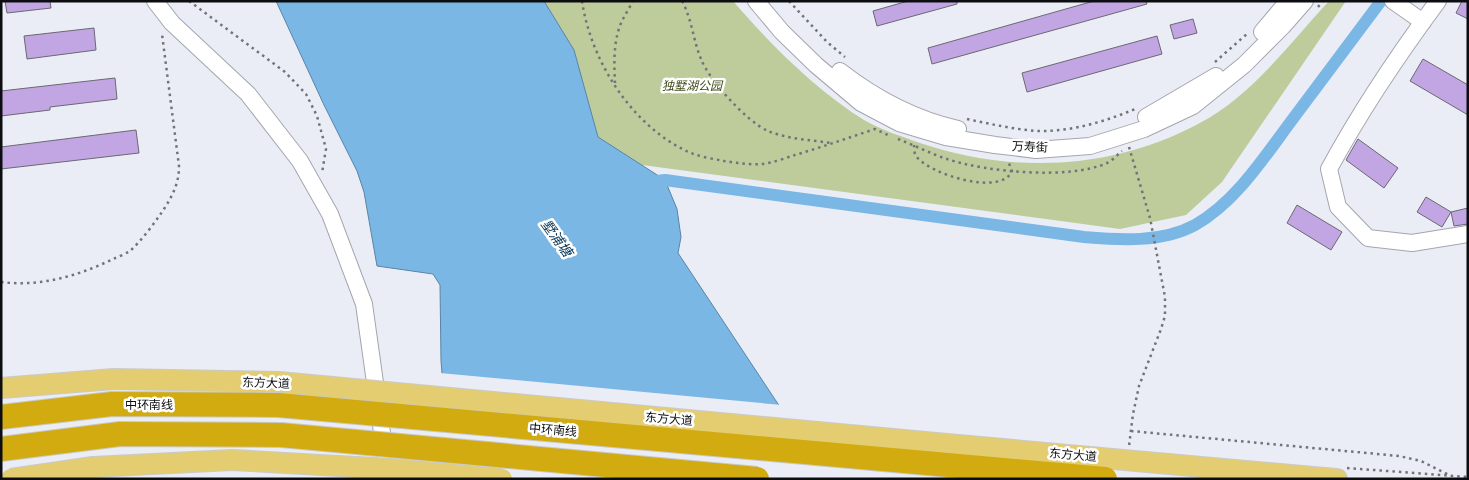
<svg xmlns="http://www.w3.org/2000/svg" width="1469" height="480" font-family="'IBM Plex Serif','Noto Sans SC',serif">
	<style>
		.green { fill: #becc9c }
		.water { fill: #7bb7e5; stroke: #5a84a5 }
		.pier { fill: #ebedf6 }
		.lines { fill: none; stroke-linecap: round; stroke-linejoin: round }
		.canal { stroke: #7bb7e5; stroke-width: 12 }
		.building { fill: #c2a6e4; stroke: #6c6870 }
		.minor-casing { stroke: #a4a6ae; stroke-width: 18 }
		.major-casing { stroke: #cacaca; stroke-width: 22 }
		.path { stroke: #717379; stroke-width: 2.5; stroke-dasharray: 2.5 4; stroke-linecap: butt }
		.minor { stroke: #fff; stroke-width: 16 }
		.major { stroke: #e3cd70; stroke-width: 20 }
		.major-bridge-casing { stroke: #cacaca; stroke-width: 22; stroke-linecap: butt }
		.highway-bridge-casing { stroke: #cacaca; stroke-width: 26; stroke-linecap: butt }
		.major-bridge { stroke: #e3cd70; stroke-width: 20 }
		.highway-bridge { stroke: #d1ab10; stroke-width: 24 }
		.labels { text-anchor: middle; stroke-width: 5; stroke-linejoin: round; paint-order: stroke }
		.park-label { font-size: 12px; font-style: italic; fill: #3e4a19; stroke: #fff }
		.street-label { font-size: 12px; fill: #0c0d10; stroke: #fff }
		.water-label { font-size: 14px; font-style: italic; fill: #0a3958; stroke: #fff }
	</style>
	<rect width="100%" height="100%" fill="#ebedf6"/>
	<path class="green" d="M 490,1 L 733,1 C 770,44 816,90 864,120 C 881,130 901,136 920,143 C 1011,174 1112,170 1198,124 C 1252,96 1288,45 1329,1 L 1346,1 L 1222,182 L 1186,215 L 1120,229 L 642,165 L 603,168 Z"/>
	<path class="water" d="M 276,1 L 544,1 L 574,50 L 598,137 L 665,180 L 677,209 L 681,237 L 678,253 L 782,410 L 486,473 L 492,419 L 444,397 L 441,361 L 440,285 L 433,274 L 377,266 L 364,192 L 357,171 L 324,105 Z"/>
	<path class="pier" d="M 440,373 L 782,405 L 830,479 L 418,479 L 413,462 L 416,460 L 484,471 L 490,420 L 443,399 Z"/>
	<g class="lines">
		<path class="canal" d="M 648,182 L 665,180 L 1084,237 C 1120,240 1162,243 1195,225 C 1236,202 1265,156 1292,120 C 1322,80 1351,41 1381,1"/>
	</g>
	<path class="building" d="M 5,1 L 50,1 L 51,8 L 7,13 Z
		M 908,1 L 957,1 L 957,4 L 877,26 L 873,11 Z
		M 1094,1 L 1146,1 L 1147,4 L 932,64 L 928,48 Z
		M 1462,1 L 1468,1 L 1468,19 L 1456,13 Z
		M 1193,19 L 1197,33 L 1174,39 L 1170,25 Z
		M 94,28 L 96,50 L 27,59 L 24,36 Z
		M 1157,36 L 1162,54 L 1027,92 L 1022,73 Z
		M 1423,59 L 1468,85 L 1468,115 L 1410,81 Z
		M 115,78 L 117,99 L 50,107 L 50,110 L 1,116 L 1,91 Z
		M 136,130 L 139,153 L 1,169 L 1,147 Z
		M 1358,139 L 1398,168 L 1384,188 L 1346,160 Z
		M 1426,197 L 1451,212 L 1442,227 L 1417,212 Z
		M 1297,205 L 1342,232 L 1331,250 L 1287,223 Z
		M 1468,208 L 1468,224 L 1454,226 L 1451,212 Z"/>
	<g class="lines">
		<defs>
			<path id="minor" d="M 155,1 L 172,23 L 248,94 L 300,161 L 330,214 L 364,304 L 385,454
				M 756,1 L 782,32 L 816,65 L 861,103 L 899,123 L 946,137 L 995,145 L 1036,150 L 1090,146 L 1144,129 L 1193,106 L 1244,65 L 1283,26 L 1305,1
				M 1393,1 L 1423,22
				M 1438,1 C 1398,55 1361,110 1329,169 L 1338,207 L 1368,238 L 1412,243 L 1468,234
				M 1262,32 L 1288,1
				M 840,71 C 876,99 914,119 958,129
				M 1146,117 L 1216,76"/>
			<path id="major" d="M 1313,477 L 1337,479"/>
		</defs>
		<use href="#minor" class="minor-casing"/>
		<use href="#major" class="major-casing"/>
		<path class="path" d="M 189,1 L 285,72 L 306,94 L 317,116 L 326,149 L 322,173
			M 582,1 C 591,62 633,128 691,153 C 701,157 714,159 724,161 C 737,163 750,165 762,164 C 773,163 785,158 795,155 C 822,147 848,138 875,129 L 888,135
			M 682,1 C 692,19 693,40 701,59 C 709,80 747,122 768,131 C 787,139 811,140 831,143
			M 789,1 L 827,42 L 845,57
			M 1318,7 L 1323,1
			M 1215,62 L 1248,33
			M 615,83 C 614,63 613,38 623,19 C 626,13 630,7 633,1
			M 967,119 C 990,124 1013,129 1036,131 C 1070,132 1104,122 1135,109
			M 898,139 C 914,145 931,154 947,159 C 985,172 1070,180 1107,163 C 1112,161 1117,155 1122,151
			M 914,145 C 914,148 914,153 916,156 C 929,174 1001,197 1012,171 L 1008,161
			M 1129,147 L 1150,218 L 1165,297 L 1165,316 L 1161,329 L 1139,386 L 1133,414 L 1129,446
			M 1,282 C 40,287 78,276 113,259 C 118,257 125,254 130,251 C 142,240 153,225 162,212 C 172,197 179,184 179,166 L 162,34
			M 1131,431 L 1399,456 L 1421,461 L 1451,476
			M 1347,468 L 1468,477"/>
		<use href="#minor" class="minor"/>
		<use href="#major" class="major"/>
		<defs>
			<path id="major-bridge" d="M 1,388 L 114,379 L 279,382 L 947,444 L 1313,477
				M 11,479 L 93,467 L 232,460 L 392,469 L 502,479"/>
			<path id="highway-bridge" d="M 1,417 L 112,404 L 278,405 L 1105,479
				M 1,449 L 120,434 L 281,435 L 757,479"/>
		</defs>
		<use href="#major-bridge" class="major-bridge-casing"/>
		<use href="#highway-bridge" class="highway-bridge-casing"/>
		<use href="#major-bridge" class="major-bridge"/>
		<use href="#highway-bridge" class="highway-bridge"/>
	</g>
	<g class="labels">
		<g class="park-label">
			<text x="692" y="90">独墅湖公园</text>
		</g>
		<g class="street-label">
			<text transform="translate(1030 147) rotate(2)" y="4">万寿街</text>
			<text transform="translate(266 383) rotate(2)" y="4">东方大道</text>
			<text x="149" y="409">中环南线</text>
			<text transform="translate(669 419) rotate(5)" y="4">东方大道</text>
			<text transform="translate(553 430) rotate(5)" y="4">中环南线</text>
			<text transform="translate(1073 455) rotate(5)" y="4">东方大道</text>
		</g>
		<g class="water-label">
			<text transform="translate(557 238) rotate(54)" y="5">墅浦塘</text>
		</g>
	</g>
	<rect width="1469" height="480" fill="none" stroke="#0c0d10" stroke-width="5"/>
</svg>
